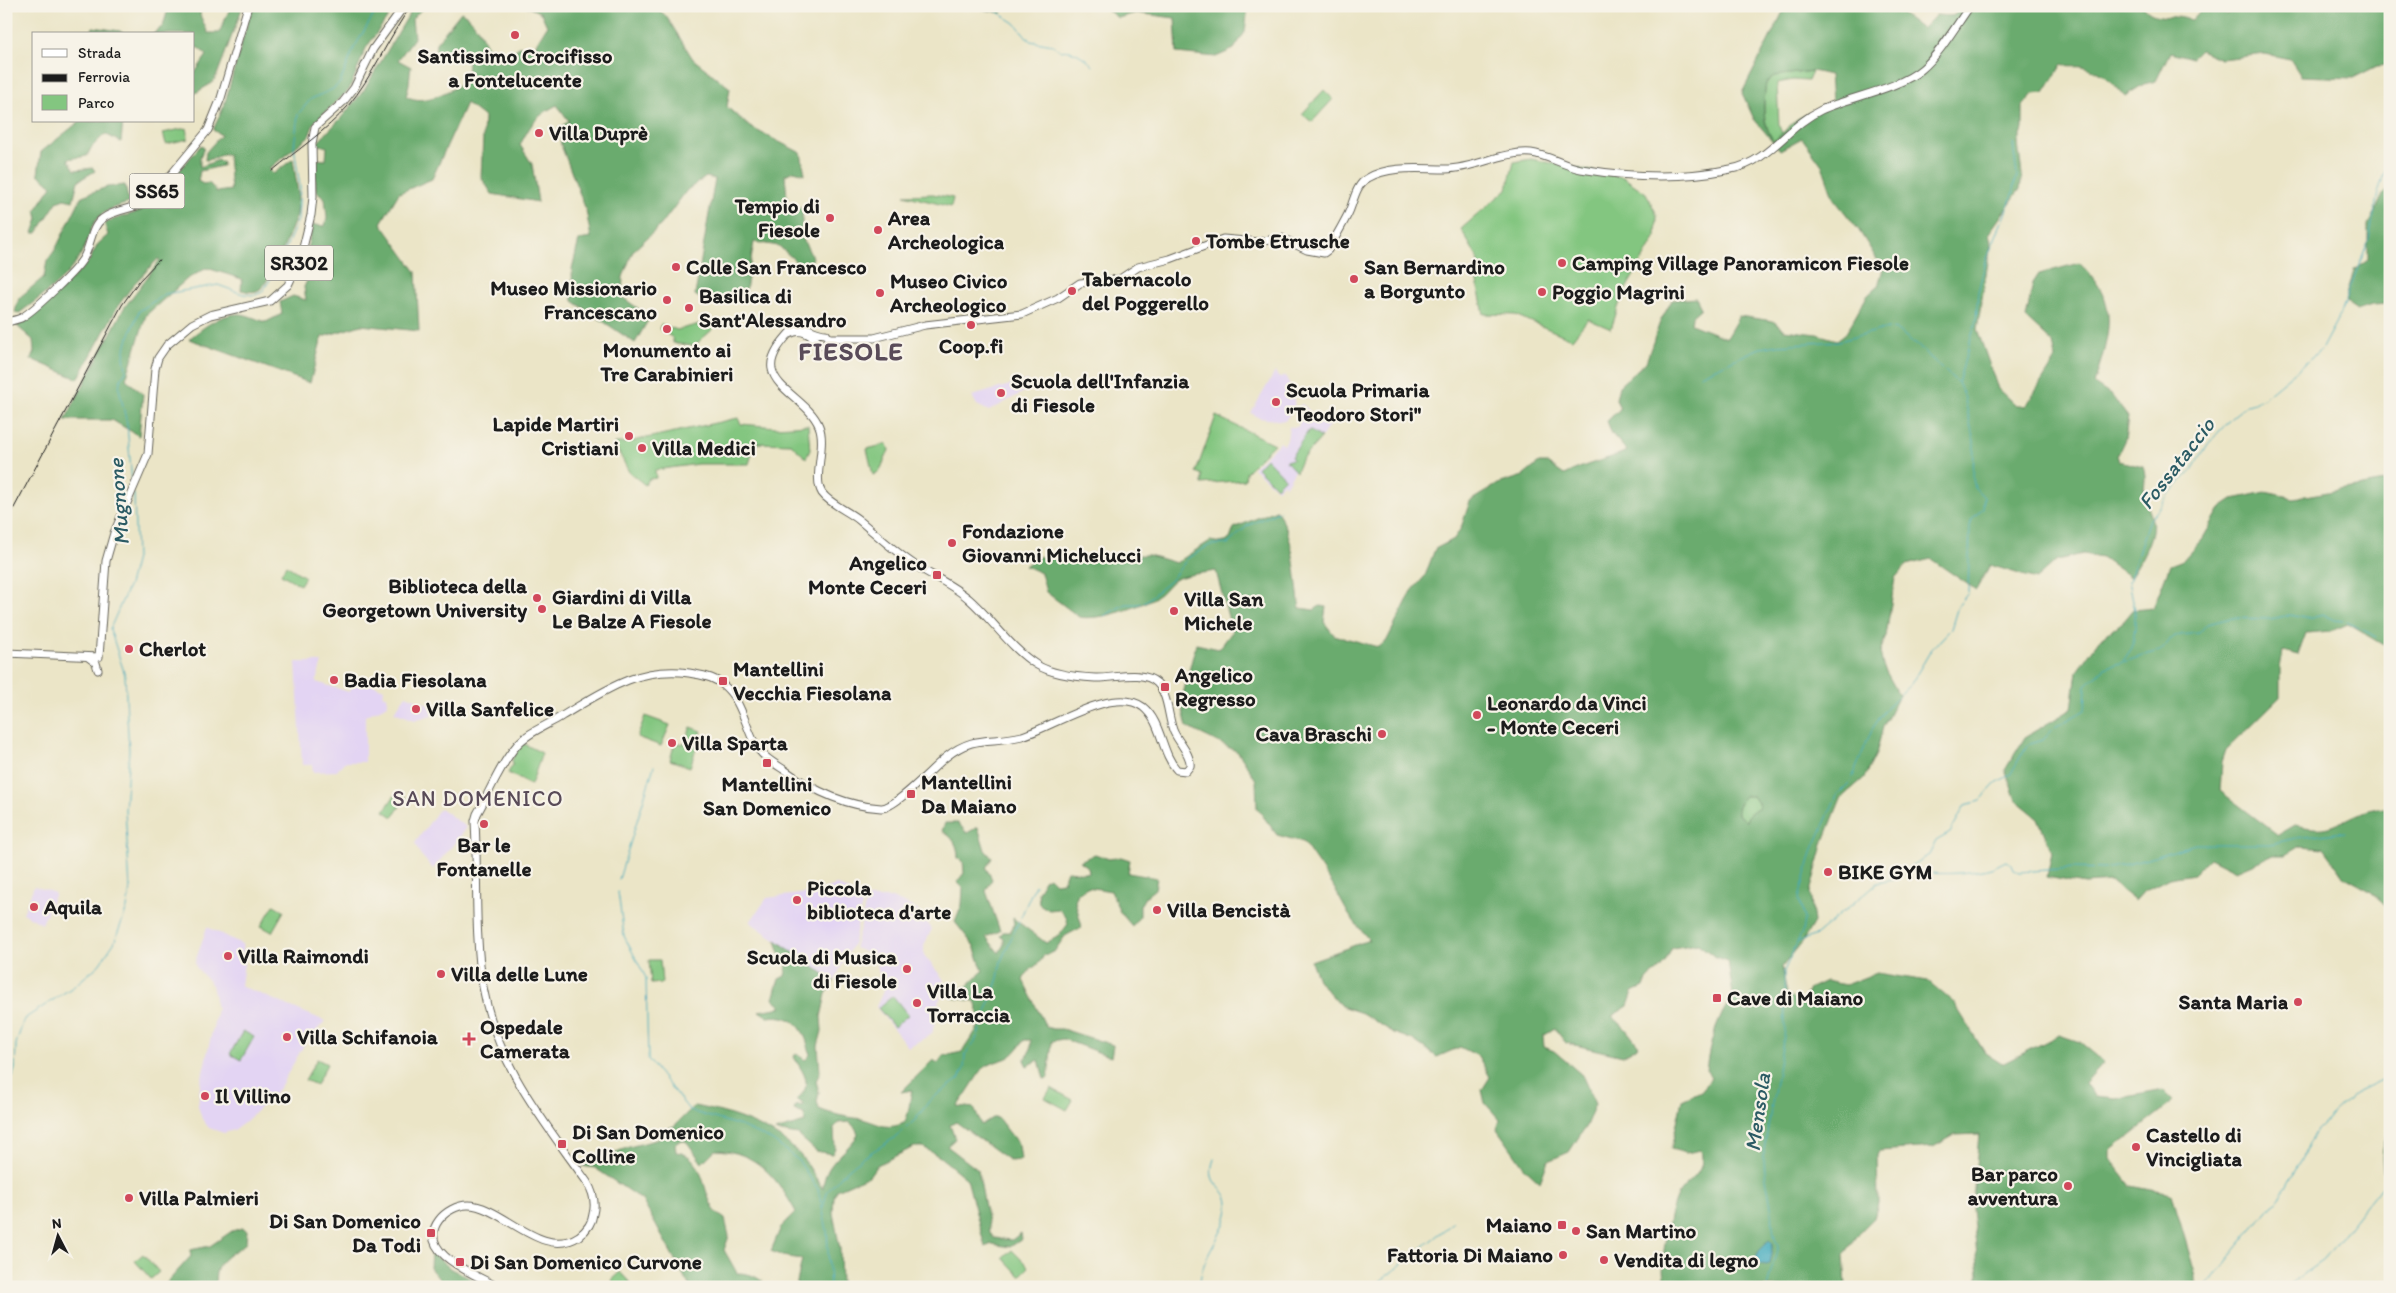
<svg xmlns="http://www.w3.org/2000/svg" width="2396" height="1293" font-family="Itim,sans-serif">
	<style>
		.built { fill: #e3d4f3 }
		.green { fill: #83c680; stroke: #50714e }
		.forest { fill: #6aab6e; stroke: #436445; fill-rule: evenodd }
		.water { fill: #3ea9bd; stroke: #2d626c }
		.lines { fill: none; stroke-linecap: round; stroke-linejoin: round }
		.stream { stroke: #3ea9bd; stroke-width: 1 }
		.major-casing { stroke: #646258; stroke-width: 9 }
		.major { stroke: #fff; stroke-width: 7 }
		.rail { stroke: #1c1c1c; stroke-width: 1 }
		.poi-dot { fill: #d1495b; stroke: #f7f3e8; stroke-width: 2 }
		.labels { text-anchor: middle; stroke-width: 4.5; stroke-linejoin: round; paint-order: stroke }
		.shield { fill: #f7f3e8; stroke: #5e5c59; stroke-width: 1 }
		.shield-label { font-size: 20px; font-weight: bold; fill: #1c1c1c }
		.poi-label { font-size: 21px; font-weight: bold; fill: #1c1c1c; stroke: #f7f3e8; text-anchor: start }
		.water-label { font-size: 22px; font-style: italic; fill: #2b5b64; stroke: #f7f3e8 }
		.neighbourhood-label { font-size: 22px; letter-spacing: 1px; fill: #594b58; stroke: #f7f3e8 }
		.district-label { font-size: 26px; font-weight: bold; letter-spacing: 1px; fill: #594b58; stroke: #f7f3e8 }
	</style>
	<rect width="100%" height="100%" fill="#f7f3e8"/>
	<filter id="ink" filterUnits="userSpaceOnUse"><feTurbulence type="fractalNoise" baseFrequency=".02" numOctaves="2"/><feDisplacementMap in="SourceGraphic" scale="10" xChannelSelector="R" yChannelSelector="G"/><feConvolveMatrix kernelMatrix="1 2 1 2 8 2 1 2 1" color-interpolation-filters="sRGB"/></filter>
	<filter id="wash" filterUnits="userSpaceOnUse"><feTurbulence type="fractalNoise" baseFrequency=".0096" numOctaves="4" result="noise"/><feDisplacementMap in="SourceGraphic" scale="20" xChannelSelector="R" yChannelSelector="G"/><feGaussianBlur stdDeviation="1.12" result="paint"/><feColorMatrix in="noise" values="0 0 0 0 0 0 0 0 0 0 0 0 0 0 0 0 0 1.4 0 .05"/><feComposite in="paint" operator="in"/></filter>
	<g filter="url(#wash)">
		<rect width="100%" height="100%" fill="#ebe5c7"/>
		<path class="built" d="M 1275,372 L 1279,378 L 1285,375 L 1295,397 L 1294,407 L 1285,421 L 1259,418 L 1251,413 Z
			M 1027,380 L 1031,388 L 989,411 L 977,405 L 972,396 Z
			M 1302,404 L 1312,413 L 1330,418 L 1331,422 L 1321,438 L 1301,460 L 1285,487 L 1284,483 L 1277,489 L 1253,468 L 1280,442 L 1284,445 L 1287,440 L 1289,427 L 1298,427 L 1301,415 L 1299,414 L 1299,406 Z
			M 296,662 L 322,662 L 316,682 L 349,692 L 354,677 L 384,689 L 383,696 L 387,696 L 388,705 L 365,716 L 365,762 L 344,762 L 337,771 L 313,772 L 312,765 L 302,765 Z
			M 406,695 L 423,702 L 436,708 L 432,715 L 415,720 L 394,712 Z
			M 440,808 L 465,826 L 466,829 L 433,869 L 420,854 L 415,843 Z
			M 837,885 L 861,897 L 863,901 L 854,942 L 834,981 L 750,922 L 767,898 L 808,893 Z
			M 34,886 L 55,893 L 42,924 L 23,913 Z
			M 866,898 L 892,898 L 911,906 L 919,911 L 932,929 L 924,945 L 924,955 L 944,980 L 932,1034 L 908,1047 L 876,1007 L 886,985 L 880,979 L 876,959 L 865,952 L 854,948 L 861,925 Z
			M 207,927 L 242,944 L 244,963 L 241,986 L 325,1021 L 304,1045 L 280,1087 L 273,1095 L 244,1123 L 234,1130 L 224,1133 L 209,1128 L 202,1119 L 198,1106 L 200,1086 L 217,1009 L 212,985 L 196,967 L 195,962 Z"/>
		<path class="green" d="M 1812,71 L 1808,81 L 1793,80 L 1777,83 L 1779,126 L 1782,133 L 1774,142 C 1762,123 1763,104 1766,83 L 1774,76 Z
			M 1324,90 L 1333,99 L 1312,122 L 1302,114 Z
			M 186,128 L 188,139 L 166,144 L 163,133 Z
			M 1531,159 L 1623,177 L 1646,193 L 1657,215 L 1656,236 L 1622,296 L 1611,329 L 1588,319 L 1572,339 L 1515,315 L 1484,314 L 1476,277 L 1478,259 L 1461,229 L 1507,189 L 1514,162 Z
			M 933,194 L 953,198 L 951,207 L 904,195 Z
			M 715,320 L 713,329 L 694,346 L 673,343 L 673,338 L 659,329 L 661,324 L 677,330 Z
			M 1216,416 L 1274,444 L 1246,472 L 1245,480 L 1202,484 L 1202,475 L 1196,472 Z
			M 738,418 L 741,424 L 776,427 L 808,425 L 810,450 L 806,458 L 791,444 L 755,443 L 749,464 L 698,464 L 655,470 L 656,478 L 649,479 L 645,485 L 629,472 L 614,443 L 624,443 Z
			M 1309,430 L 1321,438 L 1301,460 L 1296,472 L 1286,461 L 1293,459 L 1291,457 Z
			M 887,444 L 889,450 L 880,471 L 873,475 L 867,449 Z
			M 1266,458 L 1285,478 L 1276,487 L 1257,468 Z
			M 286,565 L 305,577 L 300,585 L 281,574 Z
			M 645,716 L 670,725 L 661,746 L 637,737 Z
			M 691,727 L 702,731 L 690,767 L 670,760 L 675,742 L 684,744 Z
			M 522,743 L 542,753 L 531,785 L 508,773 L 513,764 L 512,760 Z
			M 397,792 L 406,797 L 393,817 L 384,811 Z
			M 1745,796 L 1753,796 L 1760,806 L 1749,814 L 1746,821 C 1733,814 1736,806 1745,796 Z
			M 274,905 L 284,911 L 272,932 L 261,926 Z
			M 649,960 L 660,960 L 662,983 L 651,984 Z
			M 893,996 L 908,1015 L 894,1027 L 878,1008 Z
			M 243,1031 L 254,1037 L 241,1060 L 230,1054 Z
			M 317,1059 L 327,1064 L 316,1085 L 305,1080 Z
			M 1051,1088 L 1073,1100 L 1067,1110 L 1045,1098 Z
			M 1012,1250 L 1029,1267 L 1020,1276 L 1003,1258 Z
			M 143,1254 L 159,1272 L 151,1279 L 135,1261 Z
			M 620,1272 L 634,1287 L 617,1287 L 611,1280 Z"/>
		<path class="forest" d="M 169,6 L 194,6 L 201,10 L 200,15 L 208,33 L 219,33 L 231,6 L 243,6 L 217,75 L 212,83 L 194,94 L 194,74 L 207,55 L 197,47 L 194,52 L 194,34 L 153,34 L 163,26 Z
			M 252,6 L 391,6 L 388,17 L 366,48 L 349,90 L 314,123 L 309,136 L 269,169 L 273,174 L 293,159 L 298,193 L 297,215 L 277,264 L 264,285 C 257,294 251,292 241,290 L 242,279 L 207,268 L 187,279 L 146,315 L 126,379 L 143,394 L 139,436 L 112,420 L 65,420 L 124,308 L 160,260 L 158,259 L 134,284 L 118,306 L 78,379 L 31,359 L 34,352 L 33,340 L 17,326 L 79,272 L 89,261 L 98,244 L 108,235 L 105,224 L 109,221 L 141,211 L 150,205 L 201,145 L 204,148 L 200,157 L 200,167 L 218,160 L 223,162 L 222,166 L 200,171 L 198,181 L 203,184 L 209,183 L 217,192 L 231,190 L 228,155 C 221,153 213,160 205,160 L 206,152 L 221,135 L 213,130 L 224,106 Z
			M 414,6 L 422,6 L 422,9 L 412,19 L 414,38 L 398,60 L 411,67 C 409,77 410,85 406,96 C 425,107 448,90 467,82 L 468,58 L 455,46 L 441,60 L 435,54 L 436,43 L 461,12 C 480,21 483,48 499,61 L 504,60 L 520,46 L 533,49 L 547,26 L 541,13 L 526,6 L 654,6 L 666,16 L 693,59 L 730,88 L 727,107 L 750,127 L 801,153 L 805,174 L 794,171 L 785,175 L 788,209 L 803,208 L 801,235 L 813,259 L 802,267 L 779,246 L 754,242 L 746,290 L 735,296 L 703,300 L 695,295 L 715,179 L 706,177 L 687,190 L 661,225 L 633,251 L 623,277 L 622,297 L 650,317 L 635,343 L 573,301 L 572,269 L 579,240 L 591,238 L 586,210 L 561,145 L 559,128 L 569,121 L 557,105 C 536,116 531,124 520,145 L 532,164 L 538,202 L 492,194 L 481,177 L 484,117 L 466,103 L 432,179 L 399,193 L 381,223 L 416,272 L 419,331 L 361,325 L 322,337 L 310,383 L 189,339 C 204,327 220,314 239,314 C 247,314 258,320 266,322 L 282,314 L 280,302 L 293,296 L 306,300 L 304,287 L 312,270 L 303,265 L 313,225 L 325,226 L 327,218 L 325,198 L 316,191 L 314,159 L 326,160 L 327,147 L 316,144 L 341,118 L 364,90 Z
			M 966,6 L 1001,6 L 1002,13 Z
			M 1102,6 L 1248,6 L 1245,32 L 1234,49 L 1216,57 L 1177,53 L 1175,18 L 1136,13 L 1118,18 Z
			M 1786,6 L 1892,6 L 1922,29 L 1936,15 L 1952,16 L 1964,8 L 1984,10 L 1993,6 L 2143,6 C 2154,23 2175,12 2191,21 L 2201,10 L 2227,14 L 2245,6 L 2390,6 L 2390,65 L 2377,66 L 2353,78 L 2301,76 L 2290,59 L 2265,54 L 2221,59 L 2200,50 L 2192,58 L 2170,52 L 2156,81 L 2144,84 L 2125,96 C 2114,84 2099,69 2082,66 C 2075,65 2070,67 2062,64 L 2044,93 L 2033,94 L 2023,106 L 2023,129 L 2018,143 L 2022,175 L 2020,189 L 1989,233 L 1991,244 L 1977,329 L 1998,389 L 2016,406 L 2026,406 L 2056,359 L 2053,343 L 2026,318 L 2033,283 L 2039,274 L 2079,263 C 2122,302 2109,335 2094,384 L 2112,396 L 2128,417 L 2125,439 L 2117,456 L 2119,461 L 2143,467 C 2148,480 2142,486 2145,497 C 2146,505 2151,512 2152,520 C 2156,535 2139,564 2130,577 L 2102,557 L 2083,554 L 2057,560 L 2036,579 L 1990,565 L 1976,590 L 1931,559 L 1906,565 L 1895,578 L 1886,636 L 1880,652 L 1883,666 L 1899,695 L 1883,727 L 1876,754 L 1864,778 L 1841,798 L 1824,841 L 1810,892 L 1814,922 L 1803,941 L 1782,967 L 1787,994 L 1802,1004 L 1809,989 L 1826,981 L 1845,985 L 1876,973 L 1928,981 L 1954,1003 L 1985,1053 L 2002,1064 L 2059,1035 L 2080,1042 L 2104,1062 L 2085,1083 L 2095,1097 L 2116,1099 L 2163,1090 L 2174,1101 L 2110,1151 L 2110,1159 L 2131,1186 L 2172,1194 L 2199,1287 L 1975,1287 L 1979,1274 L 1972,1209 L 1979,1134 L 1955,1135 L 1933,1147 L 1879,1151 L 1877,1154 L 1878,1203 L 1874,1218 L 1860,1232 L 1844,1255 L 1846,1287 L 1671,1287 C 1669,1284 1665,1280 1664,1277 C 1660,1261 1669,1213 1676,1198 C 1685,1180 1707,1177 1701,1150 L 1686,1153 L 1671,1149 L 1682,1100 L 1701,1091 L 1712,1078 L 1706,1070 C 1710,1040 1717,1020 1733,995 L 1728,961 L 1714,956 L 1698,944 L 1672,948 C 1669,953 1667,961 1662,966 C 1655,976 1648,973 1644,987 L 1633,992 L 1628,1006 L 1612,1016 L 1625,1028 L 1639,1046 L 1623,1056 L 1566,1043 L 1555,1029 L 1543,1036 L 1544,1047 L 1554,1051 L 1582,1075 L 1595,1104 L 1586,1126 L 1569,1152 L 1548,1161 L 1540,1182 L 1524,1167 L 1497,1129 L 1500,1120 L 1485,1103 L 1482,1090 L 1490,1077 L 1478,1056 L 1460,1047 L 1437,1057 L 1413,1040 L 1394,1033 L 1362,1013 L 1341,1006 L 1318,980 L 1311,961 L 1369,940 L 1349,915 L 1332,884 L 1303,842 L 1277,835 L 1257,808 L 1256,780 L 1238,752 L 1187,727 L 1181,702 L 1196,644 L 1219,649 L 1232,632 L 1216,571 C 1204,573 1186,574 1174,580 C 1169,583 1165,590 1160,594 C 1144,606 1100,621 1079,617 L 1046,592 L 1041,573 L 1025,566 L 1037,557 L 1149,555 L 1176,563 L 1210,541 L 1221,543 L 1230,539 L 1234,528 L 1276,510 C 1295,534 1295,578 1300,608 L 1314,610 L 1320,606 L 1326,607 L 1324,622 L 1334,635 L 1378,647 L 1386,642 L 1412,591 L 1425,576 L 1435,549 L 1454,539 L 1461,528 L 1470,501 L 1498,484 L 1523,476 L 1539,463 L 1547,463 L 1564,475 C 1584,464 1606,460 1627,451 L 1612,434 L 1607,421 L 1620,409 L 1616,399 L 1619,386 L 1646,362 L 1660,322 L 1672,300 L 1696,298 L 1701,308 L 1692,316 L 1691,324 L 1726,338 L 1739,316 L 1773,321 L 1784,330 L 1817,334 L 1837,340 L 1846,333 L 1867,296 L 1878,286 L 1883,269 L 1858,229 L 1834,199 L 1822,165 L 1802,138 L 1780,150 L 1754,119 L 1742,93 ZM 1812,71 L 1830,75 L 1832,102 L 1797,119 L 1774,141 C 1761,123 1763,104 1766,83 L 1774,76 ZM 1745,796 L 1753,796 L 1760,806 L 1749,814 L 1746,821 C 1733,814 1736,806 1745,796 Z
			M 93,27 L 120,31 L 124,34 L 91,34 Z
			M 80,121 L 123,121 L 121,142 L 105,134 L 91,148 L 87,156 L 68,159 L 75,170 L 93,168 L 95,171 L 78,181 L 73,201 L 64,199 L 57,202 L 37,233 L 33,233 L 38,219 L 36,210 L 52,186 L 38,174 L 41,152 Z
			M 125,185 L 129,203 C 81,216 99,229 76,262 C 63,282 38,299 18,314 L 15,312 L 19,298 L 44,277 L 47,261 L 55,250 L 82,196 L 107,187 Z
			M 2390,187 L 2390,304 L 2372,305 L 2357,310 L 2345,302 L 2354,270 L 2368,260 L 2368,225 L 2385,191 Z
			M 2390,481 L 2390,649 L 2348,624 L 2331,631 L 2306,633 L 2298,655 L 2283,651 L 2280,668 L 2280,697 L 2226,750 L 2222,762 L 2220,791 L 2278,835 L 2295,825 C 2334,834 2333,823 2366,811 C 2373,808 2382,809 2390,807 L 2390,909 L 2370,891 L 2345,877 L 2324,848 L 2301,846 L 2286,855 L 2273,855 L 2236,871 L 2210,858 L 2194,874 L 2169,878 L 2144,891 L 2135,901 L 2111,882 L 2085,884 L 2047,877 L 2052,852 L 2038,818 L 2016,800 L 2005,770 L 2025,737 L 2072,709 L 2077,671 L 2099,640 L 2124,621 L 2133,610 L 2153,608 L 2170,565 L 2183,560 L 2203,538 L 2221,507 L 2233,499 L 2265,492 L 2294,498 Z
			M 945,823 L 958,823 L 967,833 L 978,827 L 985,850 L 992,858 L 986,868 L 992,879 L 986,891 L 1000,931 L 986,937 L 999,953 L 1004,944 L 1004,939 L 1000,936 L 1003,932 L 1010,932 L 1014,925 L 1013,918 L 1046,943 L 1059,936 L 1068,924 L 1066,917 L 1059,909 L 1049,910 L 1039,904 L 1038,892 L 1044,880 L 1049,877 L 1055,883 L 1063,882 L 1067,871 L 1089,873 L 1088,867 L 1080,861 L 1095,854 L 1109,859 L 1121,857 L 1130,860 L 1128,873 L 1157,878 L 1155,889 L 1145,897 L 1140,906 L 1140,916 L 1132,926 L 1120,912 L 1111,891 L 1087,887 L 1078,893 L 1075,901 L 1082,927 L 1065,936 L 1054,952 L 1044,955 C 1038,968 1029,967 1023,980 L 1046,1027 L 1053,1029 L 1062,1029 L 1113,1045 L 1111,1057 L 1063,1039 L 1052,1041 L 1048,1078 L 1044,1079 L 1039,1060 L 1027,1066 L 1024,1060 L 1031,1049 L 1031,1040 L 1024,1040 C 1008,1066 1003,1055 984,1068 C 979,1072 964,1099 957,1106 L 974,1108 L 981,1125 L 992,1118 L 998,1118 L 1019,1145 L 1021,1160 L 1010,1161 L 956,1122 L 950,1125 L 955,1139 L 947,1146 L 978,1170 L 990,1233 L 994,1238 L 1012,1240 L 1021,1233 L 1022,1239 L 1010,1247 L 992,1244 L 985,1247 L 967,1179 L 940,1157 L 923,1147 L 914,1147 L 877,1165 L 869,1176 L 837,1190 L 834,1196 L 833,1213 L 840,1249 L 841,1287 L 796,1287 L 802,1259 L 782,1256 L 771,1251 L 781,1227 L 796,1212 C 777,1178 757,1151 715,1150 L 702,1163 L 687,1142 L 681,1140 L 675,1144 L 676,1152 C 706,1155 701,1193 716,1212 C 718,1214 722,1217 725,1219 L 729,1236 L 724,1250 L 737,1273 C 750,1273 759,1277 768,1287 L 690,1287 L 642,1200 L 595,1168 L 581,1166 L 629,1147 L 659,1139 L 666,1129 L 674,1126 L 694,1106 C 730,1112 777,1128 802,1157 C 810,1167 816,1179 823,1189 C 824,1163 844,1155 858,1135 L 856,1129 L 850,1122 L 838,1123 L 834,1128 L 835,1148 L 832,1154 L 816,1151 L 798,1135 L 775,1131 L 805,1122 L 804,1114 L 794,1110 L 796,1106 L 804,1105 L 797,1099 C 815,1084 802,1072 794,1057 L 796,1053 L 805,1060 L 810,1055 C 806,1031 796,1013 768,1017 L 759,1011 L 782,1007 L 773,999 L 779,979 L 785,976 L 787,965 L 780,955 L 776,940 L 834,981 L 826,994 L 821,1017 L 822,1031 L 818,1046 L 820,1072 L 816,1081 L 819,1092 L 817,1102 L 819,1109 C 833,1115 847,1117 862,1119 C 879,1123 885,1131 904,1123 C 910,1113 909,1101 912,1090 L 901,1092 L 933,1060 L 938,1063 L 943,1056 L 962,1052 L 981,1023 L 975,1001 L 951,998 L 947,990 L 966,987 L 983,971 L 974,946 L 955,922 L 962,905 L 963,888 L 957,882 L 964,873 L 963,861 L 958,858 C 958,845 953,837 942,831 Z
			M 2390,1130 L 2390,1172 L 2384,1174 C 2381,1159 2381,1144 2390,1130 Z
			M 242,1228 L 247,1230 L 246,1243 C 228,1257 212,1261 216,1287 L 163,1287 L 191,1256 L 190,1250 L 210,1246 L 232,1231 Z
			M 431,1252 L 451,1269 L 484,1285 L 483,1287 L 446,1287 L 430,1268 Z"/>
		<path class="water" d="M 1770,1240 L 1773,1243 L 1769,1264 L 1766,1266 L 1753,1263 L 1757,1253 Z"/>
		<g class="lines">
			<path class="stream" d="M 988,6 L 1015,23 L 1030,41 L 1053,45 L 1061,51 C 1072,48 1086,58 1093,66
				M 2322,348 L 2339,316 L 2369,239 L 2378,193 L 2390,154
				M 1700,375 L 1760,348 L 1777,345 L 1839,341 L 1888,328 L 1897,330 L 1918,346 L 1957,382
				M 132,483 L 127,424 L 119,388 L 120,381 L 126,371 L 124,356 L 126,344 L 139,311 L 165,294 L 200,288 L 218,285 L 243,294 L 255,295 L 262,292 L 275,272 L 298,220 L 300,187 L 294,147 L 298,114 L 311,99 L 333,89 L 340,83 L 354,48 L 379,6
				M 1973,518 L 1983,508 L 1984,497 L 1975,488 L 1973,479 L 1974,442 L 1964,395 L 1958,383 L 1976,321 L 1978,292 L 1986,261 L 2013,194 L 2017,175 L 2013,144
				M 1104,616 L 1125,604 L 1139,604 L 1146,601 L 1171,580 L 1188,558 L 1210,545 L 1228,544 L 1247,526 L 1280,511
				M 2347,622 L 2377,637
				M 2123,661 L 2132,648 L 2135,629 L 2135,610 L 2129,581 L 2148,522 L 2162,505 L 2167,496 L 2192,470 L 2208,444 L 2232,417 L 2248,404 L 2262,399 L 2320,351
				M 1909,870 C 1932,876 1968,874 1991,868 C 1997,866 2001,863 2006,861 L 2012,865 L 2014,870 L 2019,872 L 2073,868 L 2105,869 L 2145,860 L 2195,844 L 2270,844 L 2296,838 L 2345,832
				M 619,879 L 654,766
				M 618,892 L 624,936 L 646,978 L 648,1059 L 690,1111 L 741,1126 L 773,1141 L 798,1160 L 818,1189 L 827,1230 L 830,1287
				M 1021,917 L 1035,885
				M 1798,942 L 1816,935 L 1877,883 L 1897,879 L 1912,865 L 1929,855 L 1936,841 L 1950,833 L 1965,805 L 1980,801 L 1996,783 L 2010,775 L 2027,745 L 2043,740 L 2055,727 L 2085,710 L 2086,685 L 2105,668 L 2161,650 L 2169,640 L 2180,635 L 2199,633 L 2207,624 L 2231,618 L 2269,619 L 2290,615 L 2310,619 L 2323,614 L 2335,620 L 2343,621
				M 6,1098 L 15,1069 L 16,1044 L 24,1019 L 73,987 L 99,965 L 114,943 L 127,908 L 130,888 L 125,810 L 129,750 L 127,717 L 125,675 L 110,629 L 129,585 L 136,558 L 134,494
				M 823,1207 L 827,1192 L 843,1174 L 862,1158 L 896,1137 L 915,1120 L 930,1100 L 959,1079 L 964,1068 L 965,1055 L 975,1042 L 982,1024 L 998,978 L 1001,961 L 1019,921
				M 1200,1287 C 1199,1256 1226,1236 1228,1207 C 1230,1185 1203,1189 1214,1159
				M 1373,1287 L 1454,1222
				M 1767,1287 L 1778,1246 C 1771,1232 1774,1221 1771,1207 C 1768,1187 1763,1170 1764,1150 L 1785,1030 L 1784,971 L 1802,932 L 1804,919 L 1799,898 L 1813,849 L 1837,795 L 1851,781 L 1872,729 L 1888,706 L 1911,684 L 1931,650 L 1951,629 L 1958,606 L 1968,593 L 1970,526 L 1972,519
				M 2206,1287 L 2286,1188 L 2317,1129 L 2355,1093 L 2390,1076
				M 2285,1287 L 2324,1259 L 2381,1187"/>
		</g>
	</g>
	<g filter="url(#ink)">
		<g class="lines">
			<defs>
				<path id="major" d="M 6,322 C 11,321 16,320 21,318 C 35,310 77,270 84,257 C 91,245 91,227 102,219 C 116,208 136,210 151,199 L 208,130 L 221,98 L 248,6
					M 790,334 C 802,326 814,338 822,345 L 827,344 L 829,338
					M 829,338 L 874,338 L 925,325 L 1022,314 L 1058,298 L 1080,283 L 1120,279 L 1138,267 L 1170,259 L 1223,239 L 1258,242 L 1282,238 L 1307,250 L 1324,253 L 1328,250 C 1335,238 1342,226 1348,214 C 1354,202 1355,185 1368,178 C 1389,165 1421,169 1446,169 C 1474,169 1502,151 1531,153 C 1548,155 1564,166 1581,169 C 1629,177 1683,179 1731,169 C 1770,162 1787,126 1821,110 C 1850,97 1899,89 1922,69 C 1939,55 1957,24 1970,6
					M 6,653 L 99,657 L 106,561 L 114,533 L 148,454 L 155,369 L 158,358 L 167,345 L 192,324 L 210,315 L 270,301 L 288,285 L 300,260 L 311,215 L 313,197 L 312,144 L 315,127 L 343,102 L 354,88 L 373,49 L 404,6
					M 88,657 L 96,663 L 98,670
					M 498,1287 C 479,1276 414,1253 439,1220 C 445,1212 457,1205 468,1205 C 502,1205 542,1261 579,1236 C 587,1230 592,1224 593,1214 C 596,1203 593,1192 587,1182 C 543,1120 497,1066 483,987 C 474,933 478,876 475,821 L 477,814 C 489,793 501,763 517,745 C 528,732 548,725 562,716 C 604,691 638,666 689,673 C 701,675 713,677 722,684 C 741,699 744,722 754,742 C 760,755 772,762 783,769 C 812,790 844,806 881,808 C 895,809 932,768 946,757 C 975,734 990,744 1022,736 C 1051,728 1113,685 1143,707 C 1162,722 1161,753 1177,770 L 1186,771 L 1190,766 C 1192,755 1177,741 1173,730 C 1168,716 1168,694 1157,683 C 1143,669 1113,679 1095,678 C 1076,677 1052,674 1037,665 C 1010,648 992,619 969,599 C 953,585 932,576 915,565 C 895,552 877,535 859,520 C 848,511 830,504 822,493 C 812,477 827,446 819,426 C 810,403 776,390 772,369 C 769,354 786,337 795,327 C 806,325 815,334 826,334 L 829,338"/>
			</defs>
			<use href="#major" class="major-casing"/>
			<use href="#major" class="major"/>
			<path class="rail" d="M 272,171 C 297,150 326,131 348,106 C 373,76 388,38 411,6
				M 6,523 L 122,305 L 139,281 L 159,260"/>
		</g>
	</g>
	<g class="poi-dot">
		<circle cx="515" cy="35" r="5"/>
		<circle cx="539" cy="133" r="5"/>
		<circle cx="830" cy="218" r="5"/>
		<circle cx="878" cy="230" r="5"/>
		<circle cx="1196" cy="241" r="5"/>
		<circle cx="1562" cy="263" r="5"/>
		<circle cx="676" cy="267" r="5"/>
		<circle cx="1354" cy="279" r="5"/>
		<circle cx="1072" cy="291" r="5"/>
		<circle cx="1542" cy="292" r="5"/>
		<circle cx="880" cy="293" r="5"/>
		<circle cx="667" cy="300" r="5"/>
		<circle cx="689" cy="308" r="5"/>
		<circle cx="971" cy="325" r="5"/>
		<circle cx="667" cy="329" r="5"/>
		<circle cx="1001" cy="393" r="5"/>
		<circle cx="1276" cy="402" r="5"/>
		<circle cx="629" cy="436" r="5"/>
		<circle cx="642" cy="448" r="5"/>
		<circle cx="952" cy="543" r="5"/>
		<rect x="932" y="570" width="10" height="10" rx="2.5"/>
		<circle cx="537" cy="598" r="5"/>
		<circle cx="542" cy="609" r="5"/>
		<circle cx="1174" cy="611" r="5"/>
		<circle cx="129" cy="649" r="5"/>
		<circle cx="334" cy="680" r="5"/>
		<rect x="718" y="676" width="10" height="10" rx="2.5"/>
		<rect x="1160" y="682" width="10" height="10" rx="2.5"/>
		<circle cx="416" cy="709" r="5"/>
		<circle cx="1477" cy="715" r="5"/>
		<circle cx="1382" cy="734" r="5"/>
		<circle cx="672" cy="743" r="5"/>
		<rect x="762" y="758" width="10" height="10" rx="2.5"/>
		<rect x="906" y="789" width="10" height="10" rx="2.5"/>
		<circle cx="484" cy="824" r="5"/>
		<circle cx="1828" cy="872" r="5"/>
		<circle cx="797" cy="900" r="5"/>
		<circle cx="34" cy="907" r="5"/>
		<circle cx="1157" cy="910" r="5"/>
		<circle cx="228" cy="956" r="5"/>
		<circle cx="907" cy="969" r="5"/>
		<circle cx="441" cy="974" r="5"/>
		<rect x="1712" y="993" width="10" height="10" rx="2.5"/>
		<circle cx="2298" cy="1002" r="5"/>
		<circle cx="917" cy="1003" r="5"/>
		<circle cx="287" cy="1037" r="5"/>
		<path d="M466.5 1031.5h5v5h5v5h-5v5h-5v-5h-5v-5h5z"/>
		<circle cx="205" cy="1096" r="5"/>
		<rect x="557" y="1139" width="10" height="10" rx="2.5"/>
		<circle cx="2136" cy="1147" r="5"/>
		<circle cx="2068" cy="1186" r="5"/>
		<circle cx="129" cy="1198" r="5"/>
		<rect x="1557" y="1220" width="10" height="10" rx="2.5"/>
		<circle cx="1576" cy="1231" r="5"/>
		<rect x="426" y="1228" width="10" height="10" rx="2.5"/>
		<circle cx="1563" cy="1255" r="5"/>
		<circle cx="1604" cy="1260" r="5"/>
		<rect x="455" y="1257" width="10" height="10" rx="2.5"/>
	</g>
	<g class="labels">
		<g class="shield">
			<rect x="129.5" y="173.5" width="55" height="35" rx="4"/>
			<rect x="265" y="245.5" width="68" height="35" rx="4"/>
		</g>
		<g class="shield-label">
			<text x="157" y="198">SS65</text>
			<text x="299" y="270">SR302</text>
		</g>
		<g class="poi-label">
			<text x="515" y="63" text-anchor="middle">Santissimo Crocifisso<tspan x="515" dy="24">a Fontelucente</tspan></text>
			<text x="549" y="140">Villa Duprè</text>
			<text x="820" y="213" text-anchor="end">Tempio di<tspan x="820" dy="24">Fiesole</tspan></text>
			<text x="888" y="225">Area<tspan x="888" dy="24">Archeologica</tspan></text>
			<text x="1206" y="248">Tombe Etrusche</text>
			<text x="1572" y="270">Camping Village Panoramicon Fiesole</text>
			<text x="686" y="274">Colle San Francesco</text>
			<text x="1364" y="274">San Bernardino<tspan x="1364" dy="24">a Borgunto</tspan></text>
			<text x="1082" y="286">Tabernacolo<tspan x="1082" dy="24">del Poggerello</tspan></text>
			<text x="890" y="288">Museo Civico<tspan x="890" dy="24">Archeologico</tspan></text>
			<text x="657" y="295" text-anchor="end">Museo Missionario<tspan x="657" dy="24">Francescano</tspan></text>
			<text x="1552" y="299">Poggio Magrini</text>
			<text x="699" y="303">Basilica di<tspan x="699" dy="24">Sant'Alessandro</tspan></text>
			<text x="971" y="353" text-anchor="middle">Coop.fi</text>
			<text x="667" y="357" text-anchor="middle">Monumento ai<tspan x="667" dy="24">Tre Carabinieri</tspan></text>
			<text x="1011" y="388">Scuola dell'Infanzia<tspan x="1011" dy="24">di Fiesole</tspan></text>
			<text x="1286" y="397">Scuola Primaria<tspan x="1286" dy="24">"Teodoro Stori"</tspan></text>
			<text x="619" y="431" text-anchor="end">Lapide Martiri<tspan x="619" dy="24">Cristiani</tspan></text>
			<text x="652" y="455">Villa Medici</text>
			<text x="962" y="538">Fondazione<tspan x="962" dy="24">Giovanni Michelucci</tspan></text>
			<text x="927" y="570" text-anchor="end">Angelico<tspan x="927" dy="24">Monte Ceceri</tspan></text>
			<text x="527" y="593" text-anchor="end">Biblioteca della<tspan x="527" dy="24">Georgetown University</tspan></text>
			<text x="552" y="604">Giardini di Villa<tspan x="552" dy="24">Le Balze A Fiesole</tspan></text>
			<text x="1184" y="606">Villa San<tspan x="1184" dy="24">Michele</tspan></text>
			<text x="139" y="656">Cherlot</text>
			<text x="733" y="676">Mantellini<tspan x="733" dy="24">Vecchia Fiesolana</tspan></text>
			<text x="1175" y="682">Angelico<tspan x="1175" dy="24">Regresso</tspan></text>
			<text x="344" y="687">Badia Fiesolana</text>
			<text x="1487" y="710">Leonardo da Vinci<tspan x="1487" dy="24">- Monte Ceceri</tspan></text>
			<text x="426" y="716">Villa Sanfelice</text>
			<text x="1372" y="741" text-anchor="end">Cava Braschi</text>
			<text x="682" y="750">Villa Sparta</text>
			<text x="921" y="789">Mantellini<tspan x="921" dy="24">Da Maiano</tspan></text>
			<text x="767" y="791" text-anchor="middle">Mantellini<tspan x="767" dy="24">San Domenico</tspan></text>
			<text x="484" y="852" text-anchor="middle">Bar le<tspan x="484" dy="24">Fontanelle</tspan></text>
			<text x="1838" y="879">BIKE GYM</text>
			<text x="807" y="895">Piccola<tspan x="807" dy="24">biblioteca d'arte</tspan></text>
			<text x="44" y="914">Aquila</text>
			<text x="1167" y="917">Villa Bencistà</text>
			<text x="238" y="963">Villa Raimondi</text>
			<text x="897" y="964" text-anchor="end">Scuola di Musica<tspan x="897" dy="24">di Fiesole</tspan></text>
			<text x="451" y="981">Villa delle Lune</text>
			<text x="927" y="998">Villa La<tspan x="927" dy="24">Torraccia</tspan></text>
			<text x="1727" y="1005">Cave di Maiano</text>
			<text x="2288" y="1009" text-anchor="end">Santa Maria</text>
			<text x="480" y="1034">Ospedale<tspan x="480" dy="24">Camerata</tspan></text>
			<text x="297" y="1044">Villa Schifanoia</text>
			<text x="215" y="1103">Il Villino</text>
			<text x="572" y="1139">Di San Domenico<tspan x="572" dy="24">Colline</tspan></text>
			<text x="2146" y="1142">Castello di<tspan x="2146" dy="24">Vincigliata</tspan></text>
			<text x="2058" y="1181" text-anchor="end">Bar parco<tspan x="2058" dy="24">avventura</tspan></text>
			<text x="139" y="1205">Villa Palmieri</text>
			<text x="421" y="1228" text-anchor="end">Di San Domenico<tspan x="421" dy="24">Da Todi</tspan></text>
			<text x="1552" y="1232" text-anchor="end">Maiano</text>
			<text x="1586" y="1238">San Martino</text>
			<text x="1553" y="1262" text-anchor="end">Fattoria Di Maiano</text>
			<text x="1614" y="1267">Vendita di legno</text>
			<text x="470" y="1269">Di San Domenico Curvone</text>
		</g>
		<g class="water-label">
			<text transform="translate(2176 463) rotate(-52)" y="8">Fossataccio</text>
			<text transform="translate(118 502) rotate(-94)" y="8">Mugnone</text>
			<text transform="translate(1757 1112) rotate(-82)" y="8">Mensola</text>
		</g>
		<g class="neighbourhood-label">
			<text x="478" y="806">SAN DOMENICO</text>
		</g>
		<g class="district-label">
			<text x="851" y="360">FIESOLE</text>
		</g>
	</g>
	<rect width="2396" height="1293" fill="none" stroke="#f7f3e8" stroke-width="25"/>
	<rect x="32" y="32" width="162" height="90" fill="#f7f3e8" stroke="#9f9d96"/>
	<rect x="42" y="49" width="25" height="8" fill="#ffffff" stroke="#9f9d96"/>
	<text x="78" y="58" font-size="15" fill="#1c1c1c">Strada</text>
	<rect x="42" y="74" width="25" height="8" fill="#1c1c1c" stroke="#9f9d96"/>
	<text x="78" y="82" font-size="15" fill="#1c1c1c">Ferrovia</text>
	<rect x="42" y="95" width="25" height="15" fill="#83c680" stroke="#9f9d96"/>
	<text x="78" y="108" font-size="15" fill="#1c1c1c">Parco</text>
	<g transform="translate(58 1236) rotate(354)" stroke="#f7f3e8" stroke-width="4" paint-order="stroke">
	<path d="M0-4L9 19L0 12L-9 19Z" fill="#1c1c1c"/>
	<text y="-8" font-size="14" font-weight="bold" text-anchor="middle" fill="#1c1c1c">N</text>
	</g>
</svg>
